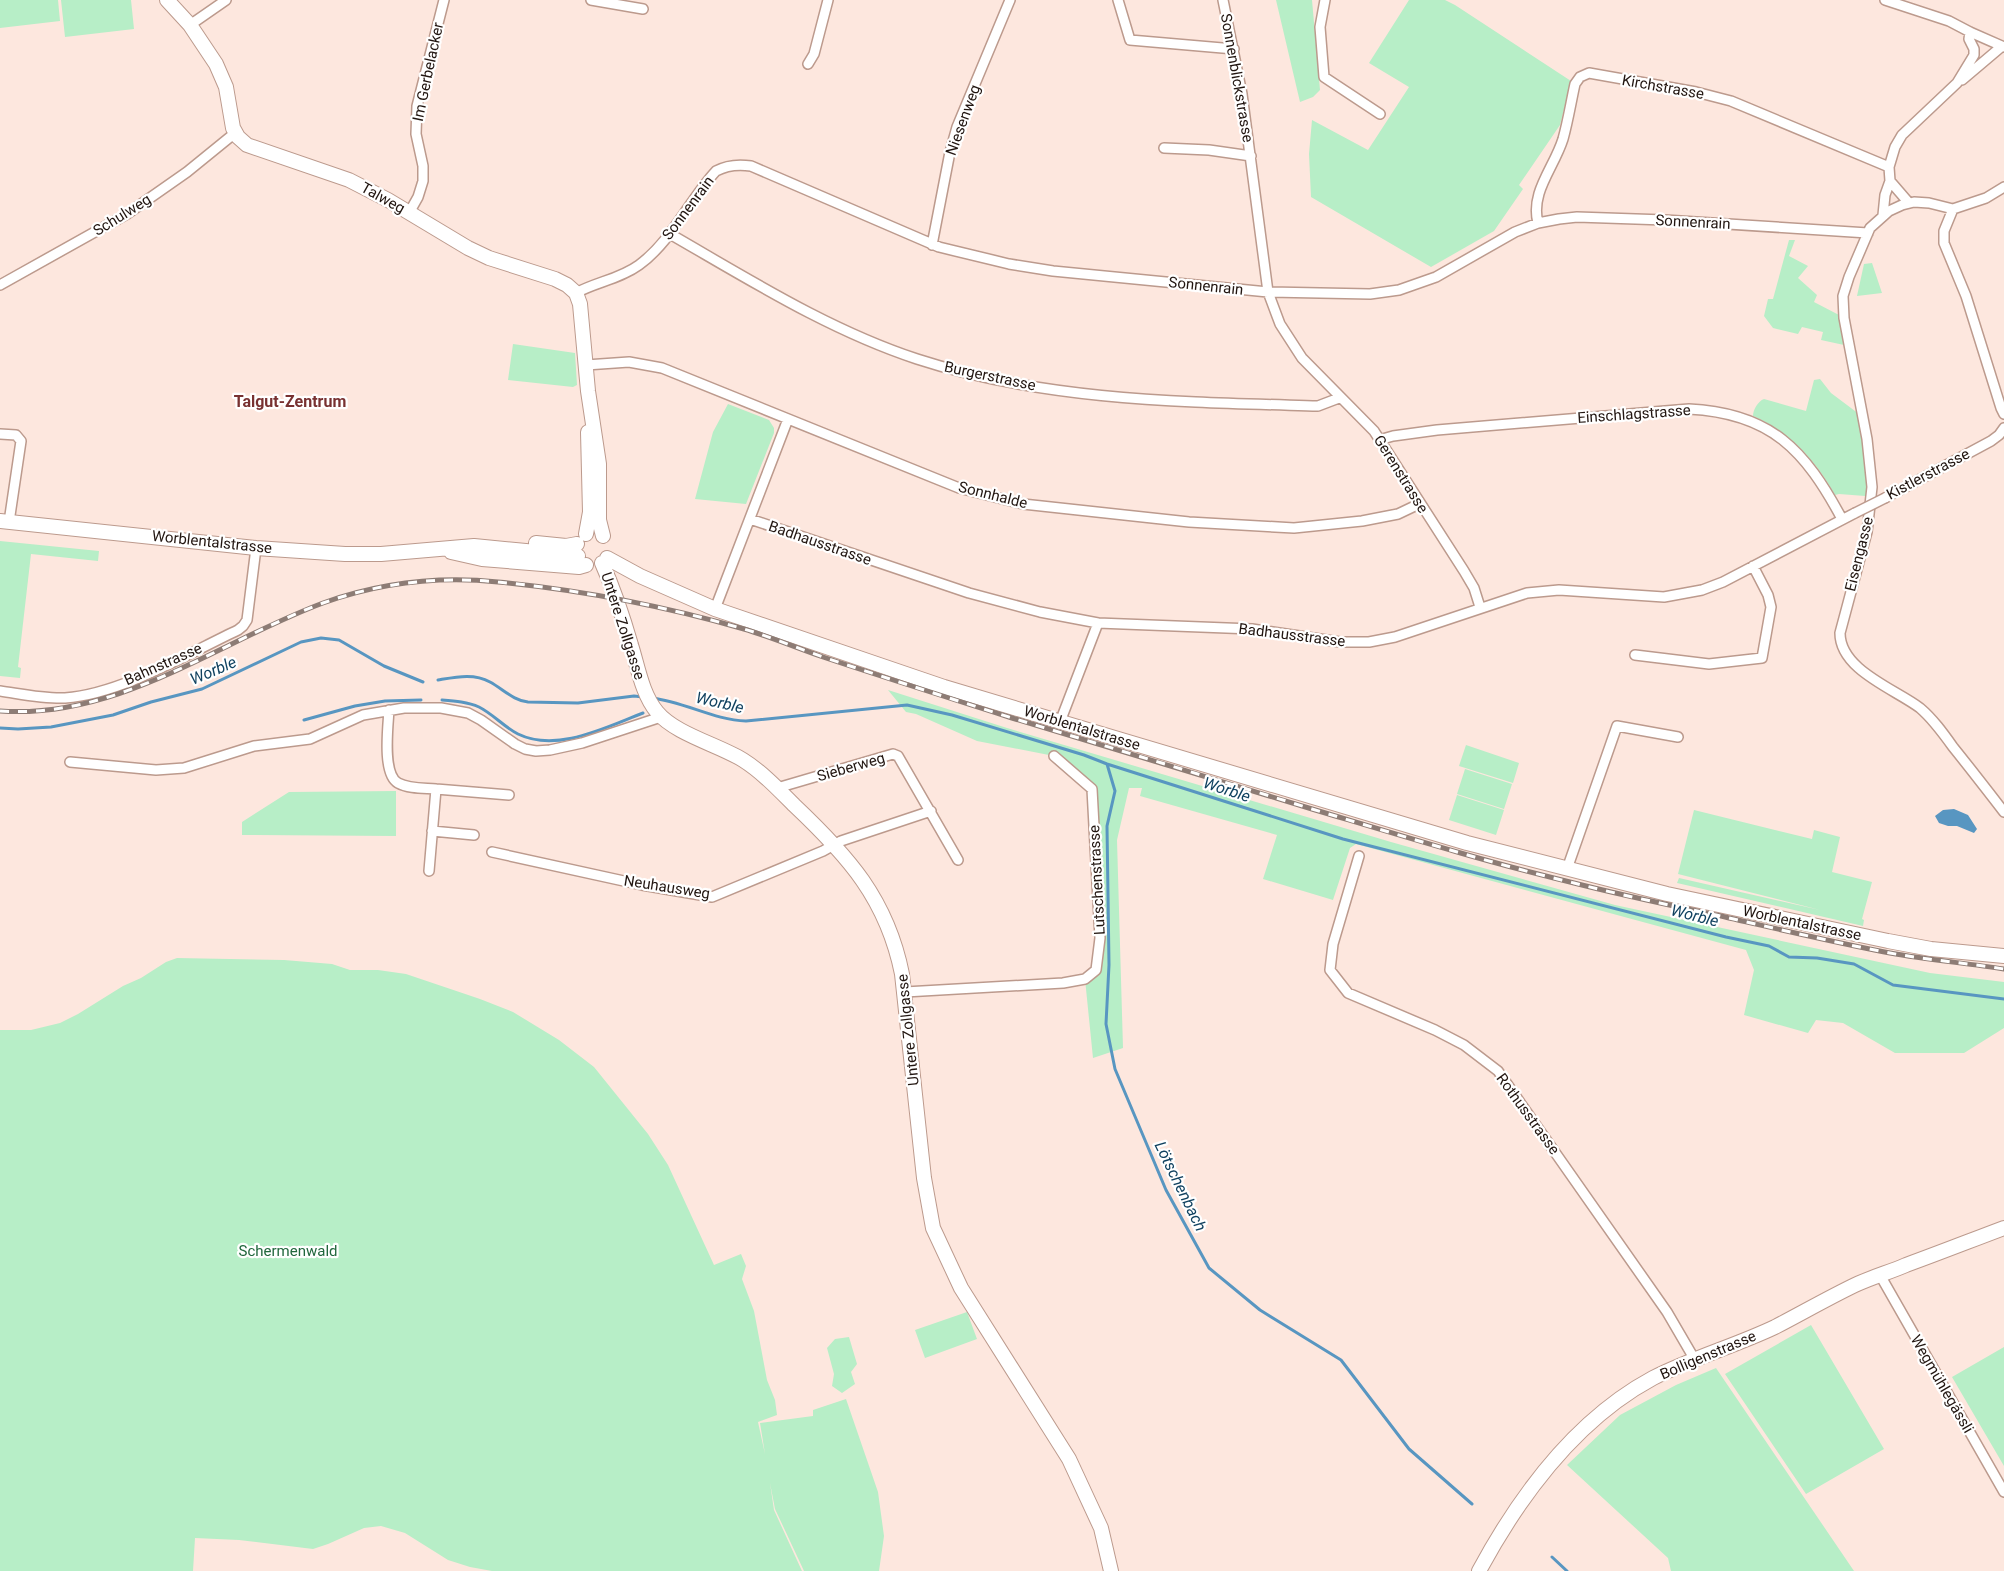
<svg xmlns="http://www.w3.org/2000/svg" width="2004" height="1571" font-family="Roboto,sans-serif">
	<style>
		.green { fill: #b7eec7 }
		.water { fill: #5896c1 }
		.lines { fill: none; stroke-linecap: round; stroke-linejoin: round }
		.stream { stroke: #5896c1; stroke-width: 3 }
		.street-casing { stroke: #bc9a8d; stroke-width: 12 }
		.secondary-casing { stroke: #bc9a8d; stroke-width: 16 }
		.street { stroke: #fff; stroke-width: 9 }
		.secondary { stroke: #fff; stroke-width: 14 }
		.rail-casing { stroke: #8d7c75; stroke-width: 5 }
		.rail { stroke: #fff; stroke-width: 3; stroke-dasharray: 9; stroke-linecap: butt }
		.street-bridge-casing { stroke: #bc9a8d; stroke-width: 12; stroke-linecap: butt }
		.street-bridge { stroke: #fff; stroke-width: 9 }
		.labels { text-anchor: middle; stroke-width: 4.5; stroke-linejoin: round; paint-order: stroke }
		.street-label { font-size: 15px; fill: #211510; stroke: #fff }
		.park-label { font-size: 15px; fill: #21673d; stroke: #fff }
		.neighbourhood-label { font-size: 16px; font-weight: bold; fill: #783131; stroke: #fff }
		.water-label { font-size: 16px; font-style: italic; fill: #114260; stroke: #fff }
	</style>
	<rect width="100%" height="100%" fill="#fde7de"/>
	<path class="green" d="M 0,0 L 58,0 L 60,21 L 0,28 Z
		M 61,0 L 131,0 L 134,29 L 65,37 Z
		M 1276,0 L 1312,0 L 1320,90 L 1313,97 L 1300,102 Z
		M 1409,0 L 1445,0 L 1455,5 L 1571,81 L 1560,125 L 1519,185 L 1523,189 L 1494,231 L 1431,267 L 1311,197 L 1309,154 L 1312,120 L 1368,150 L 1409,87 L 1369,63 Z
		M 1789,240 L 1795,240 L 1789,256 L 1808,266 L 1798,278 L 1817,295 L 1814,302 L 1839,315 L 1844,345 L 1821,340 L 1823,332 L 1802,327 L 1798,334 L 1773,328 L 1764,316 L 1768,299 L 1773,299 Z
		M 1872,263 L 1882,293 L 1857,296 L 1864,264 Z
		M 513,344 L 575,353 L 577,385 L 573,387 L 508,380 Z
		M 1820,379 L 1831,393 L 1859,414 L 1866,448 L 1868,492 L 1865,496 L 1839,494 L 1835,495 C 1816,461 1790,432 1753,416 C 1753,410 1758,401 1764,399 L 1806,411 L 1814,380 Z
		M 728,404 L 769,420 L 774,428 L 774,433 L 746,504 L 695,499 L 713,432 Z
		M 0,541 L 99,551 L 98,561 L 31,554 L 18,667 L 21,668 L 20,678 L 0,676 Z
		M 888,690 L 1007,728 L 1391,842 L 1615,905 L 1930,973 L 2004,982 L 2004,1028 L 1964,1053 L 1895,1053 L 1843,1023 L 1816,1020 L 1808,1033 L 1744,1015 L 1754,970 L 1746,950 L 1356,844 L 1350,848 L 1333,900 L 1263,879 L 1277,835 L 1140,796 L 1142,788 L 1129,788 L 1117,840 L 1123,1048 L 1093,1058 L 1085,979 L 1096,970 L 1100,938 L 1092,789 L 1054,756 L 977,741 L 916,714 L 906,712 Z
		M 1466,745 L 1519,763 L 1513,783 L 1459,766 Z
		M 1465,769 L 1512,784 L 1504,809 L 1457,794 Z
		M 396,791 L 396,836 L 242,835 L 242,822 L 289,792 Z
		M 1457,795 L 1504,810 L 1496,835 L 1449,820 Z
		M 1694,810 L 1812,839 L 1814,830 L 1840,837 L 1832,872 L 1872,882 L 1862,919 L 1864,920 L 1863,926 L 1677,883 L 1679,878 L 1820,910 L 1678,874 Z
		M 177,958 L 284,960 L 332,964 L 350,970 L 378,970 L 406,974 L 480,999 L 513,1012 L 559,1040 L 594,1067 L 648,1134 L 668,1165 L 714,1265 L 741,1254 L 746,1266 L 742,1279 L 754,1311 L 767,1380 L 775,1400 L 777,1415 L 758,1422 L 765,1454 L 760,1423 L 813,1416 L 813,1410 L 846,1399 L 878,1492 L 884,1536 L 879,1571 L 804,1571 L 775,1509 L 770,1483 L 774,1510 L 802,1571 L 492,1571 L 470,1567 L 448,1560 L 405,1533 L 381,1526 L 364,1528 L 328,1544 L 313,1549 L 239,1540 L 195,1538 L 193,1571 L 0,1571 L 0,1030 L 31,1030 L 60,1023 L 78,1014 L 123,986 L 141,978 L 166,962 Z
		M 967,1312 L 977,1339 L 925,1358 L 915,1330 Z
		M 1811,1325 L 1884,1449 L 1806,1494 L 1725,1374 Z
		M 849,1337 L 857,1364 L 851,1372 L 855,1384 L 842,1393 L 832,1386 L 834,1374 L 827,1348 L 835,1339 Z
		M 2004,1347 L 2004,1466 L 1952,1377 Z
		M 1716,1368 L 1854,1571 L 1671,1571 L 1668,1558 L 1567,1465 L 1620,1415 L 1676,1385 Z"/>
	<path class="water" d="M 1954,809 L 1968,815 L 1977,829 L 1974,833 L 1957,826 L 1948,826 L 1939,823 L 1935,816 L 1943,810 Z"/>
	<g class="lines">
		<path class="stream" d="M 438,680 C 456,677 474,673 490,682 C 503,689 514,701 528,702 L 578,703 L 634,696 L 643,697
			M 652,698 C 685,702 714,720 746,721 L 907,705 L 952,715 L 1084,755 L 1107,764 L 1343,839 L 1726,937 L 1769,946 L 1789,957 L 1817,958 L 1854,964 L 1893,985 L 2004,999
			M 442,700 C 455,701 468,702 479,707 C 493,714 504,727 518,734 C 557,753 606,727 643,713
			M 304,720 L 355,706 L 385,701 L 421,700
			M 0,728 L 18,729 L 51,727 L 113,715 L 151,702 L 202,689 L 301,642 L 321,638 L 339,640 L 384,666 L 423,682
			M 1107,764 L 1115,791 L 1107,826 L 1109,965 L 1106,1024 L 1115,1069 L 1166,1190 L 1209,1268 L 1260,1310 L 1341,1360 L 1409,1449 L 1472,1504
			M 1552,1557 L 1567,1571"/>
		<defs>
			<path id="street" d="M 591,0 L 643,9
				M 1118,0 L 1130,40 L 1234,49
				M 1223,0 L 1242,94 L 1268,292 L 1280,324 L 1302,358 L 1374,431 L 1464,571 L 1474,588 L 1480,607
				M 1325,0 L 1320,27 L 1324,77 L 1380,114
				M 1885,0 L 1949,21 L 1970,32 L 2004,47
				M 190,25 L 226,0
				M 808,64 L 814,54 L 828,0
				M 1962,80 L 2001,47
				M 1164,148 L 1209,150 L 1251,156
				M 2004,187 L 1986,198 L 1953,209 L 1929,203 L 1914,202 L 1902,205 L 1889,211 L 1870,228 L 1849,277 L 1843,296 L 1844,318 L 1867,439 L 1872,487 L 1867,532 L 1840,633 C 1840,670 1895,689 1920,708 C 1933,719 1943,733 1953,747 C 1970,768 1987,790 2004,812
				M 1909,203 L 1890,181 L 1889,167 L 1895,147 L 1902,135 L 1957,83 L 1974,55 L 1974,49 L 1969,39 L 1970,32
				M 1953,209 L 1944,231 L 1944,243 L 1966,296 L 2001,408 L 2004,414
				M 409,213 L 418,197 L 423,181 L 423,166 L 416,134 L 417,106 L 444,0
				M 1883,215 L 1885,195 L 1890,181
				M 1538,223 C 1530,192 1554,168 1563,139 C 1568,121 1571,102 1575,84 L 1580,77 L 1589,73 L 1696,92 L 1731,101 L 1889,167
				M 670,234 C 750,280 829,330 917,359 C 1046,401 1184,402 1318,406 L 1339,398
				M 932,245 L 950,152 L 957,127 L 1010,0
				M 0,285 L 127,214 L 187,172 L 235,133
				M 576,293 C 596,282 620,279 639,265 C 672,241 689,200 716,171 C 727,165 738,164 751,166 L 939,247 L 1009,264 L 1053,271 L 1268,292 L 1370,294 L 1399,290 L 1436,277 L 1515,232 L 1538,223 L 1559,219 L 1577,217 L 1665,220 L 1868,233
				M 586,365 L 629,362 L 662,368 L 959,488 L 1023,504 L 1189,522 L 1294,528 L 1362,521 L 1398,514 L 1419,504
				M 0,434 L 16,435 L 21,441 L 9,522
				M 1379,440 L 1393,436 L 1437,430 L 1689,409 C 1771,413 1805,450 1842,519
				M 1885,498 L 1991,441 L 1999,435 L 2004,428
				M 750,519 L 969,593 L 1040,612 L 1098,623
				M 715,609 L 788,419
				M 1635,655 L 1709,664 L 1762,658 L 1771,607 L 1768,595 L 1753,566
				M 0,691 C 21,694 44,699 65,698 C 121,694 187,654 238,630 L 243,626 L 247,620 L 256,548
				M 389,710 C 388,727 382,774 398,783 C 409,789 424,788 436,789 L 429,871
				M 1060,722 L 1098,623 L 1252,629 L 1340,642 L 1369,642 L 1395,637 L 1527,593 L 1559,590 L 1664,597 L 1702,590 L 1723,582 L 1855,513
				M 70,762 L 156,770 L 184,768 L 254,746 L 310,739 L 363,715 L 404,708 L 441,708 L 468,713 L 481,720 L 515,744 L 525,749 L 536,751 L 550,750 L 582,743 L 661,717
				M 777,788 L 893,754 L 898,756 L 958,860
				M 436,789 L 509,795
				M 432,831 L 474,835
				M 492,852 L 642,885 L 712,897 L 823,851 L 841,841 L 931,811
				M 1359,856 L 1333,944 L 1330,970 L 1348,993 L 1435,1030 L 1464,1045 L 1498,1071 L 1667,1312 L 1695,1360
				M 1567,869 L 1617,726 L 1678,737
				M 905,992 L 1063,983 L 1085,979 L 1096,970 L 1100,938 L 1092,789 L 1054,756
				M 1880,1275 L 2004,1492"/>
			<path id="secondary" d="M 167,0 L 190,25 L 216,64 L 226,87 L 233,128 L 238,137 L 247,145 L 349,180 L 388,200 L 468,248 L 489,258 L 555,279 L 567,285 L 576,293 L 580,304 L 588,391 L 599,464 L 599,520 L 603,536
				M 0,521 L 256,548 L 345,554 L 381,554 L 474,546 L 578,556
				M 586,534 L 590,512 L 588,432
				M 536,543 L 566,546 L 577,544
				M 451,552 L 482,559 L 579,567 L 586,565
				M 607,558 L 640,576 L 715,609 L 944,687 L 1467,843 L 1667,894 L 1888,941 L 1931,949 L 2004,956
				M 602,563 C 614,590 623,617 631,645 C 638,667 642,694 657,712 C 675,734 719,745 743,760 C 762,772 778,789 794,805 C 848,856 887,899 902,974 L 924,1178 L 933,1228 L 961,1288 L 1069,1459 L 1101,1528 L 1111,1571
				M 1479,1571 C 1520,1495 1575,1420 1653,1378 C 1692,1358 1735,1346 1775,1327 C 1802,1313 1828,1298 1855,1285 C 1872,1277 1890,1272 1906,1265 C 1939,1253 1972,1240 2004,1228"/>
		</defs>
		<use href="#street" class="street-casing"/>
		<use href="#secondary" class="secondary-casing"/>
		<use href="#street" class="street"/>
		<use href="#secondary" class="secondary"/>
		<defs>
			<path id="rail" d="M 0,711 C 120,719 216,643 323,603 C 379,583 439,576 498,582 C 581,590 664,606 744,629 C 771,637 797,648 823,657 C 886,678 949,698 1012,718 C 1112,748 1212,778 1312,809 C 1399,835 1486,862 1574,883 C 1621,895 1669,905 1716,915 C 1774,928 1832,942 1890,953 C 1928,960 1966,963 2004,969"/>
		</defs>
		<use href="#rail" class="rail-casing"/>
		<use href="#rail" class="rail"/>
		<defs>
			<path id="street-bridge" d="M 1855,513 L 1885,498"/>
		</defs>
		<use href="#street-bridge" class="street-bridge-casing"/>
		<use href="#street-bridge" class="street-bridge"/>
	</g>
	<g class="labels">
		<g class="street-label">
			<text transform="translate(428 72) rotate(-78)" y="5">Im Gerbelacker</text>
			<text transform="translate(1237 78) rotate(80)" y="5">Sonnenblickstrasse</text>
			<text transform="translate(1663 87) rotate(10)" y="5">Kirchstrasse</text>
			<text transform="translate(963 120) rotate(-70)" y="5">Niesenweg</text>
			<text transform="translate(383 198) rotate(29)" y="5">Talweg</text>
			<text transform="translate(688 208) rotate(-53)" y="5">Sonnenrain</text>
			<text transform="translate(122 215) rotate(-32)" y="5">Schulweg</text>
			<text transform="translate(1693 222) rotate(3)" y="5">Sonnenrain</text>
			<text transform="translate(1206 286) rotate(6)" y="5">Sonnenrain</text>
			<text transform="translate(990 376) rotate(12)" y="5">Burgerstrasse</text>
			<text transform="translate(1634 414) rotate(-4)" y="5">Einschlagstrasse</text>
			<text transform="translate(1401 474) rotate(58)" y="5">Gerenstrasse</text>
			<text transform="translate(1928 474) rotate(-28)" y="5">Kistlerstrasse</text>
			<text transform="translate(993 495) rotate(14)" y="5">Sonnhalde</text>
			<text transform="translate(212 542) rotate(6)" y="5">Worblentalstrasse</text>
			<text transform="translate(820 543) rotate(19)" y="5">Badhausstrasse</text>
			<text transform="translate(1859 554) rotate(-76)" y="5">Eisengasse</text>
			<text transform="translate(623 626) rotate(72)" y="5">Untere Zollgasse</text>
			<text transform="translate(1292 635) rotate(7)" y="5">Badhausstrasse</text>
			<text transform="translate(163 664) rotate(-24)" y="5">Bahnstrasse</text>
			<text transform="translate(1082 728) rotate(17)" y="5">Worblentalstrasse</text>
			<text transform="translate(851 767) rotate(-16)" y="5">Sieberweg</text>
			<text transform="translate(1097 880) rotate(-93)" y="5">Lutschenstrasse</text>
			<text transform="translate(667 887) rotate(9)" y="5">Neuhausweg</text>
			<text transform="translate(1802 923) rotate(12)" y="5">Worblentalstrasse</text>
			<text transform="translate(908 1030) rotate(-96)" y="5">Untere Zollgasse</text>
			<text transform="translate(1528 1114) rotate(54)" y="5">Rothusstrasse</text>
			<text transform="translate(1708 1355) rotate(-23)" y="5">Bolligenstrasse</text>
			<text transform="translate(1942 1384) rotate(60)" y="5">Wegmühlegässli</text>
		</g>
		<g class="park-label">
			<text x="288" y="1256">Schermenwald</text>
		</g>
		<g class="neighbourhood-label">
			<text x="290" y="407">Talgut-Zentrum</text>
		</g>
		<g class="water-label">
			<text transform="translate(213 670) rotate(-23)" y="6">Worble</text>
			<text transform="translate(720 702) rotate(13)" y="6">Worble</text>
			<text transform="translate(1227 789) rotate(18)" y="6">Worble</text>
			<text transform="translate(1695 915) rotate(14)" y="6">Worble</text>
			<text transform="translate(1181 1186) rotate(64)" y="6">Lötschenbach</text>
		</g>
	</g>
</svg>
